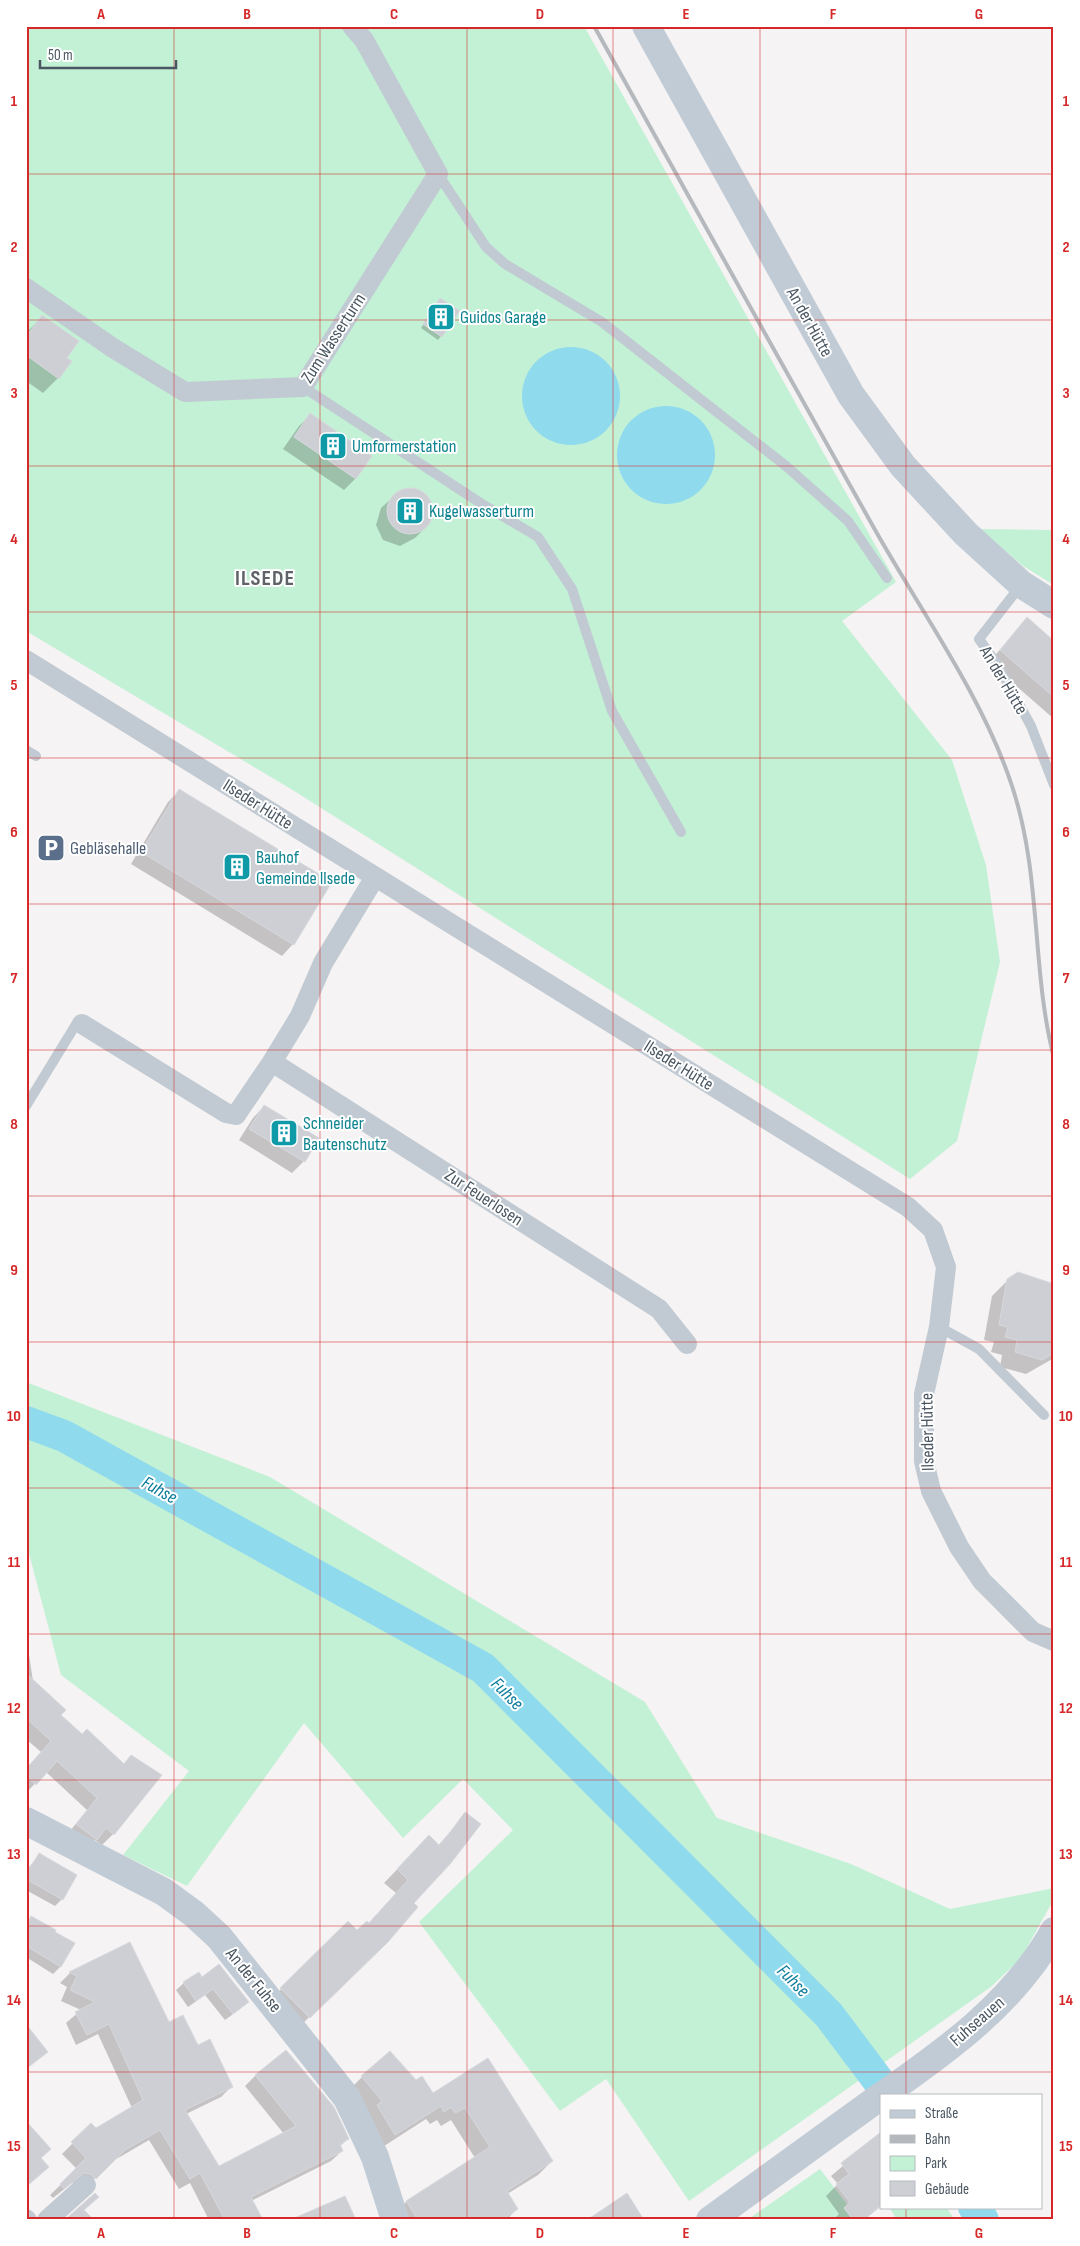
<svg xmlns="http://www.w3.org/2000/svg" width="1080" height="2246" font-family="'Sofia Sans Condensed',sans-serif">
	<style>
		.green { fill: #c3f1d5 }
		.water { fill: #90daee }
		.shadow { fill: #0003 }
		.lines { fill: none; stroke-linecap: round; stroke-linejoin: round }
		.river { stroke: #90daee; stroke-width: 32 }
		.building { fill: #cdcfd5; stroke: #d7d9de }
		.lane { stroke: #c1cad2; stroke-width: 10 }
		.street { stroke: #c1cad2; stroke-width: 20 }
		.secondary { stroke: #c1cbd6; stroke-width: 28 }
		.rail { stroke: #b5b8bd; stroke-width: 4 }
		.grid { fill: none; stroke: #d62828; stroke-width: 1; stroke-opacity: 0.55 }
		.labels { text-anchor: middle; stroke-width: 4; stroke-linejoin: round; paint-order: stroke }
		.culture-label { font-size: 18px; fill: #0d838f; stroke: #fff; text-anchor: start }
		.street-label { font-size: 18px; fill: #4a5661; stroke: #fff }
		.service-label { font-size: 18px; fill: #4e5e75; stroke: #fff; text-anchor: start }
		.water-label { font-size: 19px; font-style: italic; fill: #0c7c9b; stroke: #fff }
		.district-label { font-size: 22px; font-weight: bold; letter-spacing: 1px; fill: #5f6368; stroke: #fff }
		.neatline { fill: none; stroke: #d62828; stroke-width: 2 }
		.grid-label { font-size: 16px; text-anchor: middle; font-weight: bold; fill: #d62828 }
	</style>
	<rect width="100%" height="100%" fill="#f5f3f3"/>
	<path class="green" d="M 26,26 L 584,26 L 896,582 L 842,621 L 952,760 L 986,865 L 1000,962 L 957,1141 L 910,1179 L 291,789 L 26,631 Z
		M 980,529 L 1054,530 L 1054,585 L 1023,566 Z
		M 26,1382 L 270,1477 L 645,1702 L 717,1818 L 851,1864 L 950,1909 L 1054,1888 L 1054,1899 L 1021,1958 L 992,1986 L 689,2201 L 606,2079 L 560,2111 L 419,1922 L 513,1830 L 463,1779 L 403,1838 L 304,1723 L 187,1886 L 123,1855 L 189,1771 L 61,1675 L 26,1542 Z
		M 820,2169 L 859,2220 L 747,2220 Z
		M 889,2207 L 946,2207 L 955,2220 L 897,2220 Z"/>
	<path class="water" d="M522 396a49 49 0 1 1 98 0a49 49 0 1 1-98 0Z
		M617 455a49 49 0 1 1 98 0a49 49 0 1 1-98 0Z"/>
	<path class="shadow" d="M 440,299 L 441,336 L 438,340 L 421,328 Z
		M 43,316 L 65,358 L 58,378 L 43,393 L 26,381 L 26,333 Z
		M 310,415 L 371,456 L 355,479 L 344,490 L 283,449 L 299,426 Z
		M 409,489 L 425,494 L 433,510 L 427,526 L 415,538 L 400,546 L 383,540 L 376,525 L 381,508 L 393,497 Z
		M 1027,619 L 1054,642 L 1054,719 L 989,662 Z
		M 179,791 L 293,944 L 282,956 L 131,864 L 168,802 Z
		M 264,1106 L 317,1138 L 304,1161 L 292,1173 L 239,1140 L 253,1118 Z
		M 1008,1280 L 1054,1285 L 1054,1358 L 1026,1374 L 1000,1367 L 1002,1355 L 991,1352 L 994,1342 L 984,1340 L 992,1296 Z
		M 26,1648 L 28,1648 L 33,1681 L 59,1715 L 82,1736 L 123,1765 L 131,1756 L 113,1834 L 102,1845 L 95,1840 L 85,1850 L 66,1836 L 87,1810 L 46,1772 L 26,1793 L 26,1769 L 41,1752 L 26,1739 Z
		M 465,1814 L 387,1941 L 296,2030 L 268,2002 L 348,1923 L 357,1932 L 368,1924 L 396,1893 L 384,1883 L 416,1850 L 438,1846 Z
		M 39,1855 L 62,1899 L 55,1906 L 26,1890 L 26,1871 Z
		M 32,1918 L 73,1944 L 60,1967 L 53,1974 L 26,1957 L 26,1923 Z
		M 130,1944 L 168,2024 L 197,2047 L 231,2087 L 221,2097 L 186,2114 L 218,2167 L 284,2134 L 245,2086 L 256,2075 L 348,2139 L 340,2146 L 342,2151 L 331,2161 L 251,2201 L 262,2220 L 209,2220 L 190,2183 L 179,2189 L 149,2140 L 113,2161 L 84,2188 L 79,2184 L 72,2183 L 53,2198 L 50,2195 L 77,2169 L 62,2154 L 91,2125 L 95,2129 L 132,2108 L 98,2034 L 76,2045 L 66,2023 L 81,2010 L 61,2001 L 67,1987 L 60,1983 L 70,1973 Z
		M 202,1979 L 240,2009 L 225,2020 L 205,1995 L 188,2007 L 176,1990 L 184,1983 Z
		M 488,2060 L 552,2161 L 538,2175 L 507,2194 L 517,2209 L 506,2220 L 395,2220 L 393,2216 L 406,2202 L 475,2158 L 451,2120 L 441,2126 L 437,2120 L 430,2124 L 426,2119 L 381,2148 L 348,2091 L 362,2077 L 416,2082 L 432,2095 Z
		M 881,2134 L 881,2206 L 864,2220 L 833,2220 L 839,2214 L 826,2196 L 838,2184 L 831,2176 Z"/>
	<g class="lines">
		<path class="river" d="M 26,1422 L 64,1436 L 483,1668 L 829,2015 L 889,2095
			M 974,2207 L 983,2220"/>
	</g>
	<path class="building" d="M 440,298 L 460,311 L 442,337 L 423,324 Z
		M 42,315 L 79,341 L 67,358 L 72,361 L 59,379 L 26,355 L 26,337 Z
		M 310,413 L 372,456 L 356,479 L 294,437 Z
		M387 511a23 23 0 1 1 46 0a23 23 0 1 1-46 0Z
		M 1027,617 L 1054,641 L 1054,697 L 1000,650 Z
		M 179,789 L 332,882 L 294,945 L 141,852 Z
		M 264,1105 L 319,1138 L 305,1162 L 249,1129 Z
		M 1018,1272 L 1054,1284 L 1054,1353 L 1042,1360 L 1015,1352 L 1017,1340 L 1005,1337 L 1008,1327 L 999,1325 L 1007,1279 Z
		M 26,1673 L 66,1710 L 61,1715 L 82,1734 L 87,1729 L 124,1764 L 131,1755 L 162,1775 L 114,1835 L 106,1828 L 97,1840 L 76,1824 L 97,1798 L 57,1761 L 36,1785 L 26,1776 L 26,1769 L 51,1741 L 26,1718 Z
		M 465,1812 L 481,1824 L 451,1863 L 414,1903 L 418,1907 L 388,1942 L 310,2018 L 280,1988 L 348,1921 L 357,1930 L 367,1921 L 369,1923 L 408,1880 L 397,1869 L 429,1835 L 440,1846 Z
		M 39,1853 L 77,1875 L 63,1900 L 26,1879 L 26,1875 Z
		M 31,1916 L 56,1930 L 55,1932 L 75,1943 L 61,1967 L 26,1946 L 26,1926 Z
		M 130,1942 L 169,2022 L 183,2015 L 198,2045 L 210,2039 L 233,2087 L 185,2110 L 219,2166 L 296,2126 L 255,2075 L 286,2050 L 334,2107 L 349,2139 L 340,2144 L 343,2151 L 251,2197 L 263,2220 L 225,2220 L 200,2173 L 190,2179 L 160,2130 L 125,2150 L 96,2179 L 90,2174 L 84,2173 L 64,2189 L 60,2184 L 86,2158 L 71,2142 L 91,2123 L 96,2128 L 143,2100 L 109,2024 L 87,2035 L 75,2012 L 95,2002 L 70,1990 L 77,1976 L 69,1972 Z
		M 219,1964 L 249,2002 L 233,2014 L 213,1989 L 196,2001 L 183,1982 L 199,1972 L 202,1977 Z
		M 26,2024 L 48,2052 L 26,2069 Z
		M 390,2051 L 416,2080 L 422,2076 L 433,2093 L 488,2058 L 553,2161 L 507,2191 L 518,2209 L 501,2220 L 418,2220 L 406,2201 L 490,2147 L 465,2108 L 455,2113 L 451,2107 L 444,2112 L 441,2106 L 395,2135 L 377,2105 L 382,2101 L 361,2076 Z
		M 26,2121 L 51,2149 L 41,2158 L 49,2167 L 26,2187 Z
		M 881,2132 L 881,2205 L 862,2220 L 853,2220 L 844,2208 L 850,2202 L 836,2184 L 849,2174 L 841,2163 Z
		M 95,2193 L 99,2197 L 84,2210 L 94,2220 L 71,2220 L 68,2217 Z
		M 627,2193 L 644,2220 L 587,2220 Z
		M 345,2196 L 356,2220 L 290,2220 Z"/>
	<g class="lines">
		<path class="lane" d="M 438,174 L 486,247 L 505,264 L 602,322 L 786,466 L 848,521 L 887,578
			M 303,387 L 482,504 L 538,537 L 572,589 L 612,711 L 681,832
			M 1021,585 L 979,639 L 997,664 L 1031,726 L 1054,785
			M 26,750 L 36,756
			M 26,1106 L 78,1021 L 82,1024
			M 939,1327 L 979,1349 L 1044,1415"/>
		<path class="street" d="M 26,288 L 113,348 L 185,392 L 303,387 L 438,174 L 364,40 L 352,26
			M 26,660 L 908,1207 L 933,1230 L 946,1267 L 939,1327 L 924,1394 L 924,1461 L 931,1491 L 959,1547 L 982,1581 L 1033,1632 L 1054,1641
			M 375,877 L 323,963 L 300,1016 L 272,1062 L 659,1309 L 687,1344
			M 82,1024 L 226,1113 L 236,1115 L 272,1062
			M 26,2219 L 27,2220
			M 47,2220 L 86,2185"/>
		<path class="secondary" d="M 646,26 L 851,395 L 903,466 L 966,534 L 1021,584 L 1054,605
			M 26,1821 L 164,1892 L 194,1914 L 219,1937 L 347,2098 L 375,2157 L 395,2220
			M 883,2095 C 949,2049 1014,2002 1054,1931
			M 710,2220 L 881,2096"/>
		<path class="rail" d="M 594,26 C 687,194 780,361 874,528 C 920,610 983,697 1012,786 C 1042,876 1031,969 1054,1058"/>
	</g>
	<path class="grid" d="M 174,26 L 174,2220M 320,26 L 320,2220M 467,26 L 467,2220M 613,26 L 613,2220M 760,26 L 760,2220M 906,26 L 906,2095M 26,174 L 1054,174M 26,320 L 1054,320M 26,466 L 1054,466M 26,612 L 1054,612M 26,758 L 1054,758M 26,904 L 1054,904M 26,1050 L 1054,1050M 26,1196 L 1054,1196M 26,1342 L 1054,1342M 26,1488 L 1054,1488M 26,1634 L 1054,1634M 26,1780 L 1054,1780M 26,1926 L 1054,1926M 26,2072 L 1054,2072M 906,2207 L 906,2220"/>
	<defs>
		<symbol id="building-square" viewBox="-11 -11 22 22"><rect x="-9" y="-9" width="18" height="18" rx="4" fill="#0f9aa8" stroke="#fff"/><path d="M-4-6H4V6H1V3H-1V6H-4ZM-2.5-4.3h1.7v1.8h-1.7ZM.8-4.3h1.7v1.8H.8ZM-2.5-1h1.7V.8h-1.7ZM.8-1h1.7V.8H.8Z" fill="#fff"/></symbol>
		<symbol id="parking-square" viewBox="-11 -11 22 22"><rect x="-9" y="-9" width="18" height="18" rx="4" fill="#5c6f8a" stroke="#fff"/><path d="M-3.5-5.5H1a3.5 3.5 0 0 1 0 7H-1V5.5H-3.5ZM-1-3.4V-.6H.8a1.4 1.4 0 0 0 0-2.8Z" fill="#fff"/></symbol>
	</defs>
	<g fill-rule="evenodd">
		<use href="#building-square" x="425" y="301" width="32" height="32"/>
		<use href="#building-square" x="317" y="430" width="32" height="32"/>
		<use href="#building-square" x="394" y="495" width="32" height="32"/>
		<use href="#parking-square" x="35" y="832" width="32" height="32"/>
		<use href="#building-square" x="221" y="851" width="32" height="32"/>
		<use href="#building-square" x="268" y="1117" width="32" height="32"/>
	</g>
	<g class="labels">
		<g class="culture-label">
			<text x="460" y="323">Guidos Garage</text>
			<text x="352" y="452">Umformerstation</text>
			<text x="429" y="517">Kugelwasserturm</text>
			<text x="256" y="863">Bauhof<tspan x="256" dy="21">Gemeinde Ilsede</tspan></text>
			<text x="303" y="1129">Schneider<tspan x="303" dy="21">Bautenschutz</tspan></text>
		</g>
		<g class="street-label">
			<text transform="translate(810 322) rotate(61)" y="6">An der Hütte</text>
			<text transform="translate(333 338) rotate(-57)" y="6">Zum Wasserturm</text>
			<text transform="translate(1004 680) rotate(59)" y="6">An der Hütte</text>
			<text transform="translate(258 804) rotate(32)" y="6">Ilseder Hütte</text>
			<text transform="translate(679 1065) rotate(32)" y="6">Ilseder Hütte</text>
			<text transform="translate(484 1197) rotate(33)" y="6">Zur Feuerlosen</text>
			<text transform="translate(927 1432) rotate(-91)" y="6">Ilseder Hütte</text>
			<text transform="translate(254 1980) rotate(51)" y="6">An der Fuhse</text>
			<text transform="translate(977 2021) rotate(-41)" y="6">Fuhseauen</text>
		</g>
		<g class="service-label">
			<text x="70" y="854">Gebläsehalle</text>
		</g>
		<g class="water-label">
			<text transform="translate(160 1489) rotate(29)" y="7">Fuhse</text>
			<text transform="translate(508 1693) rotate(45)" y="7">Fuhse</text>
			<text transform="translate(794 1980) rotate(45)" y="7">Fuhse</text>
		</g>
		<g class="district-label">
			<text x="265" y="585">ILSEDE</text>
		</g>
	</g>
	<rect width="1080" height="2246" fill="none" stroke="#ffffff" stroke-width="55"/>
	<rect x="880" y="2094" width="162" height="115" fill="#ffffff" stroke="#b7bbc0"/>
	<rect x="890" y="2110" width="25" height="8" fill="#c1cbd6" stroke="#b7bbc0"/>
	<text x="925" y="2118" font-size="15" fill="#4a5661">Straße</text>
	<rect x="890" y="2135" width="25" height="8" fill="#b5b8bd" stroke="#b7bbc0"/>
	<text x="925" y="2144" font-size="15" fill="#4a5661">Bahn</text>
	<rect x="890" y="2156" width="25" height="15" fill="#c3f1d5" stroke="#b7bbc0"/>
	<text x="925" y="2168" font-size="15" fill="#4a5661">Park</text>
	<rect x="890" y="2181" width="25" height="15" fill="#cdcfd5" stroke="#b7bbc0"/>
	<text x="925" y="2194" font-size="15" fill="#4a5661">Gebäude</text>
	<path d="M40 60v8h136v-8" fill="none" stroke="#4a5661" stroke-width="2.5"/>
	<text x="48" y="60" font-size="15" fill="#4a5661" stroke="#ffffff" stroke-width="4" paint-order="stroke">50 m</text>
	<rect x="28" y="28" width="1024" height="2190" class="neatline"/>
	<g class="grid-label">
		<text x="101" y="19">A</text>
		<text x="247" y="19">B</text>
		<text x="394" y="19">C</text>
		<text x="540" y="19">D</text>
		<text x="686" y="19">E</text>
		<text x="833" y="19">F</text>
		<text x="979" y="19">G</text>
		<text x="14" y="106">1</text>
		<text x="1066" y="106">1</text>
		<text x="14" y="252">2</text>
		<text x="1066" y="252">2</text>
		<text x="14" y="398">3</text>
		<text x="1066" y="398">3</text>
		<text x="14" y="544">4</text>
		<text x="1066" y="544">4</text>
		<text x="14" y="690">5</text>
		<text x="1066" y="690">5</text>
		<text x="14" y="837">6</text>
		<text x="1066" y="837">6</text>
		<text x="14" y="983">7</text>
		<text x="1066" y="983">7</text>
		<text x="14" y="1129">8</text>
		<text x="1066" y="1129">8</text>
		<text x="14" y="1275">9</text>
		<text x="1066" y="1275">9</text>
		<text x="14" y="1421">10</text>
		<text x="1066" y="1421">10</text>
		<text x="14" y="1567">11</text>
		<text x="1066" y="1567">11</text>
		<text x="14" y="1713">12</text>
		<text x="1066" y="1713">12</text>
		<text x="14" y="1859">13</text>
		<text x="1066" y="1859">13</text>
		<text x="14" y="2005">14</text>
		<text x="1066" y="2005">14</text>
		<text x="14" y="2151">15</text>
		<text x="1066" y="2151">15</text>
		<text x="101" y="2238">A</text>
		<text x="247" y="2238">B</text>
		<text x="394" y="2238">C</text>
		<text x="540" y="2238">D</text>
		<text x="686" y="2238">E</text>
		<text x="833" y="2238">F</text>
		<text x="979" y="2238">G</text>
	</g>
</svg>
